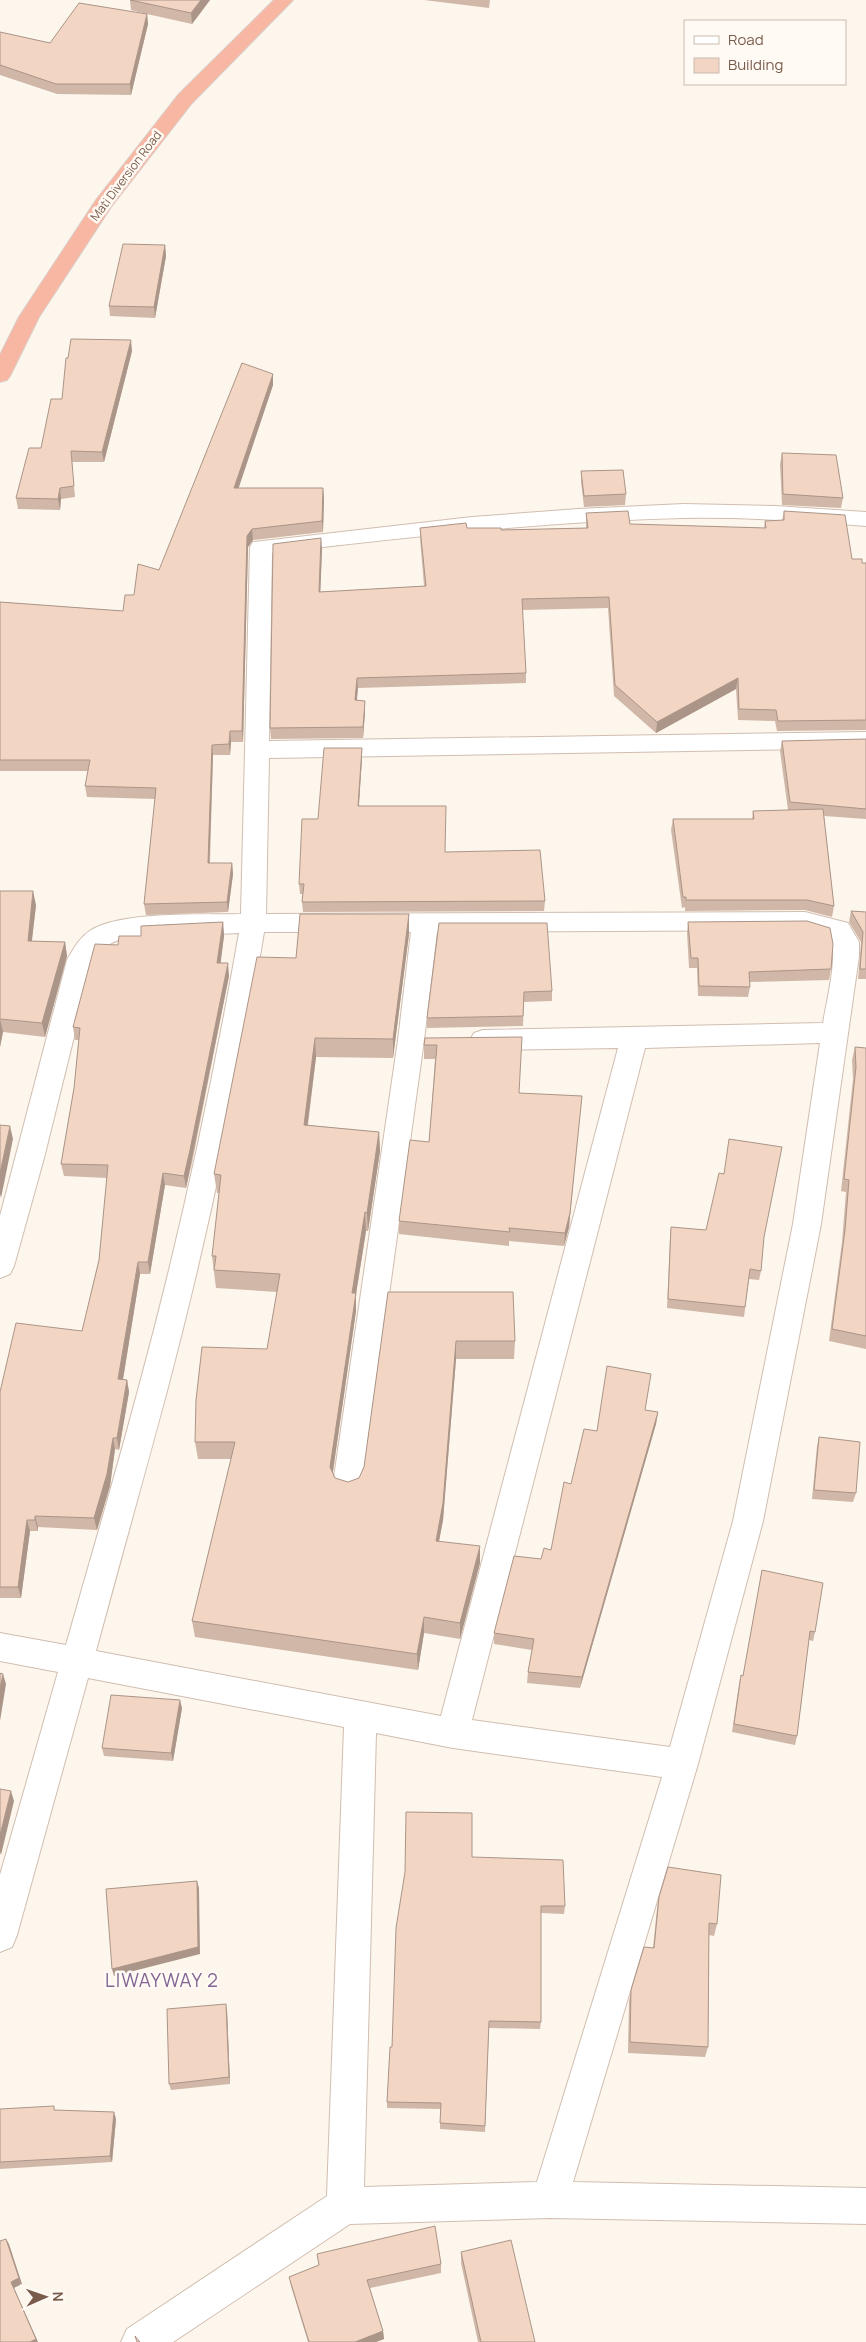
<svg xmlns="http://www.w3.org/2000/svg" width="866" height="2342" font-family="Manrope,sans-serif">
	<style>
		.lines { fill: none; stroke-linecap: round; stroke-linejoin: round }
		.street-casing { stroke: #d1beb0; stroke-width: 2 }
		.highway-casing { stroke: #dad1cd; stroke-width: 2 }
		.street { fill: #fff; fill-rule: evenodd }
		.highway { fill: #f7b7a3; fill-rule: evenodd }
		.wall { fill: #d1b7a8 }
		.shaded-wall { fill: #aa9588 }
		.building { fill: #f3d5c3; stroke: #aa9588 }
		.labels { text-anchor: middle; stroke-width: 5; stroke-linejoin: round; paint-order: stroke }
		.far-street-label { font-size: 12px; fill: #7a5c4d; stroke: #fffaf3 }
		.near-neighbourhood-label { font-size: 19px; letter-spacing: 1px; fill: #846695; stroke: #fffaf3 }
	</style>
	<rect width="100%" height="100%" fill="#fdf6ec"/>
	<g class="lines">
		<defs>
			<path id="street" d="M 684,504 L 775,506 L 866,512 L 866,526 C 806,521 745,517 684,518 C 546,521 409,537 272,553 L 269,741 L 866,732 L 866,748 L 269,758 L 266,914 L 805,912 L 848,923 L 859,942 L 859,956 L 821,1224 L 763,1521 L 698,1764 L 573,2182 L 866,2188 L 866,2224 L 550,2218 L 350,2224 L 173,2342 L 121,2342 L 127,2329 L 327,2196 L 344,1727 L 88,1678 L 17,1935 L 12,1947 L 0,1952 L 0,1875 L 58,1672 L 0,1661 L 0,1633 L 66,1645 C 90,1560 115,1476 138,1390 C 179,1240 212,1087 239,933 L 123,938 C 111,943 99,948 93,960 L 44,1158 L 14,1266 L 10,1274 L 0,1278 L 0,1216 L 67,960 C 74,948 79,938 91,930 C 123,911 202,915 241,914 L 250,547 L 253,542 L 472,517 L 578,509 ZM 805,930 L 830,937 C 839,953 826,1004 823,1023 L 483,1030 L 474,1033 L 470,1040 L 474,1047 L 483,1050 L 618,1048 L 441,1716 L 96,1651 C 119,1564 144,1478 167,1391 C 207,1240 239,1087 264,932 L 411,932 L 398,1040 L 333,1484 L 337,1493 L 348,1497 L 359,1493 L 363,1484 L 424,1040 L 437,932 ZM 820,1043 L 793,1224 L 733,1521 L 670,1747 L 472,1720 L 645,1048 ZM 376,1733 L 453,1748 L 662,1777 L 537,2182 L 364,2187 Z"/>
			<path id="highway" d="M 274,0 L 293,0 L 192,103 L 111,207 L 39,317 L 10,376 L 7,380 L 0,382 L 0,355 L 19,317 L 96,200 L 178,95 Z"/>
		</defs>
		<use href="#street" class="street-casing"/>
		<use href="#highway" class="highway-casing"/>
		<use href="#street" class="street"/>
		<use href="#highway" class="highway"/>
	</g>
	<path class="wall" d="M 130,0 L 210,0 L 192,24 L 147,14 L 148,24 L 131,95 L 57,94 L 0,75 L 0,32 L 50,43 L 143,13 L 131,10 Z
		M 424,0 L 490,0 L 489,8 Z
		M 165,245 L 166,256 L 155,318 L 110,316 L 109,306 Z
		M 132,351 L 104,462 L 72,462 L 75,497 L 61,499 L 60,510 L 18,509 L 16,498 L 41,448 Z
		M 273,374 L 273,385 L 238,488 L 323,488 L 324,499 L 323,532 L 253,540 L 248,547 L 243,742 L 231,742 L 230,755 L 213,755 L 210,863 L 232,863 L 233,874 L 228,912 L 146,915 L 144,904 L 155,799 L 87,797 L 85,786 L 88,771 L 0,771 L 0,602 L 123,611 L 134,595 L 159,570 Z
		M 782,453 L 843,498 L 841,508 L 782,505 L 780,464 Z
		M 581,471 L 626,494 L 625,505 L 584,507 L 581,482 Z
		M 784,511 L 852,559 L 862,563 L 866,563 L 866,730 L 777,731 L 775,721 L 738,720 L 736,689 L 656,733 L 614,696 L 608,608 L 522,610 L 526,673 L 526,683 L 358,688 L 356,700 L 365,701 L 365,712 L 363,738 L 271,739 L 270,728 L 322,549 L 320,592 L 424,586 L 420,538 L 420,528 L 467,528 L 501,530 L 586,528 L 586,513 L 630,524 L 764,528 L 765,521 L 782,521 Z
		M 866,739 L 866,819 L 824,816 L 834,906 L 832,917 L 805,910 L 685,911 L 685,907 L 682,908 L 671,830 L 673,819 L 752,819 L 753,811 L 788,810 L 780,751 L 782,741 Z
		M 362,748 L 362,758 L 359,806 L 445,852 L 545,901 L 544,911 L 303,912 L 302,902 L 303,894 L 300,894 L 299,884 L 318,819 Z
		M 0,891 L 36,905 L 32,941 L 65,942 L 67,956 L 45,1037 L 3,1032 L 0,1047 Z
		M 851,911 L 866,912 L 866,979 L 858,979 L 861,942 L 849,922 Z
		M 409,914 L 409,934 L 393,1058 L 316,1057 L 308,1125 L 379,1132 L 380,1151 L 368,1231 L 366,1231 L 356,1294 L 356,1311 L 333,1472 L 335,1478 L 348,1482 L 359,1478 L 364,1467 L 388,1292 L 515,1341 L 514,1359 L 456,1359 L 443,1520 L 439,1541 L 480,1563 L 460,1639 L 424,1633 L 418,1670 L 195,1637 L 192,1621 L 231,1459 L 198,1459 L 195,1442 L 267,1349 L 277,1292 L 216,1288 L 212,1256 L 219,1193 L 217,1193 L 214,1174 L 296,958 Z
		M 223,922 L 224,936 L 220,963 L 229,976 L 192,1163 L 186,1188 L 165,1185 L 150,1274 L 140,1274 L 123,1380 L 127,1380 L 129,1392 L 119,1450 L 115,1449 L 110,1486 L 97,1530 L 38,1527 L 38,1531 L 30,1531 L 21,1598 L 0,1598 L 0,1392 L 82,1331 L 99,1260 L 107,1178 L 64,1176 L 61,1164 L 74,1088 L 79,1040 L 75,1040 L 73,1027 L 118,945 L 141,936 Z
		M 688,922 L 831,969 L 829,980 L 750,982 L 750,987 L 748,997 L 698,996 L 697,968 L 689,968 L 687,933 Z
		M 439,923 L 552,991 L 552,1001 L 524,1002 L 523,1026 L 427,1028 L 427,1018 Z
		M 425,1038 L 519,1093 L 580,1110 L 569,1227 L 564,1246 L 509,1241 L 509,1246 L 399,1234 L 399,1221 L 429,1142 L 435,1059 L 424,1059 L 424,1045 Z
		M 855,1047 L 866,1048 L 866,1349 L 829,1341 L 842,1242 L 846,1192 L 841,1191 L 853,1079 L 852,1060 Z
		M 671,1227 L 764,1238 L 761,1271 L 759,1280 L 749,1279 L 744,1317 L 667,1308 L 670,1237 Z
		M 649,1385 L 645,1410 L 658,1412 L 656,1424 L 580,1688 L 527,1683 L 528,1672 L 532,1650 L 494,1644 L 494,1633 L 541,1559 L 551,1550 L 571,1484 L 597,1431 Z
		M 819,1437 L 856,1493 L 853,1502 L 812,1499 L 817,1446 Z
		M 762,1570 L 815,1632 L 813,1641 L 809,1640 L 797,1736 L 795,1745 L 732,1732 L 739,1684 L 741,1675 L 743,1676 Z
		M 182,1708 L 173,1761 L 104,1756 L 102,1748 Z
		M 472,1857 L 565,1906 L 564,1914 L 541,1913 L 541,2022 L 540,2029 L 489,2028 L 485,2132 L 440,2129 L 440,2109 L 387,2108 L 387,2102 L 392,2047 L 405,1872 Z
		M 659,1897 L 717,1924 L 714,1936 L 709,1935 L 708,2047 L 705,2057 L 628,2053 L 629,2001 L 631,1990 L 653,1948 L 657,1909 Z
		M 227,2010 L 230,2084 L 171,2090 L 169,2084 Z
		M 0,2109 L 116,2119 L 112,2162 L 0,2169 Z
		M 461,2252 L 535,2342 L 478,2342 L 461,2263 Z
		M 317,2254 L 441,2264 L 441,2273 L 370,2288 L 383,2331 L 384,2339 L 376,2342 L 308,2342 L 291,2286 L 289,2277 L 319,2265 Z"/>
	<path class="shaded-wall" d="M 201,0 L 210,0 L 192,24 L 191,13 Z
		M 147,14 L 148,24 L 131,95 L 130,84 Z
		M 165,245 L 166,256 L 155,318 L 154,307 Z
		M 131,340 L 132,351 L 104,462 L 102,452 Z
		M 273,374 L 273,385 L 235,499 L 234,488 Z
		M 60,488 L 61,499 L 60,510 L 58,499 Z
		M 323,488 L 324,499 L 323,532 L 322,521 Z
		M 252,529 L 253,540 L 248,547 L 243,742 L 242,731 L 247,536 Z
		M 321,538 L 322,549 L 320,602 L 319,592 Z
		M 357,678 L 358,688 L 356,711 L 355,700 Z
		M 738,678 L 736,689 L 656,733 L 657,722 Z
		M 365,701 L 365,712 L 363,738 L 363,727 Z
		M 230,731 L 231,742 L 230,755 L 229,744 Z
		M 212,745 L 213,755 L 209,873 L 208,863 Z
		M 362,748 L 362,758 L 358,817 L 358,806 Z
		M 232,863 L 233,874 L 228,912 L 227,902 Z
		M 33,891 L 36,905 L 30,955 L 28,941 Z
		M 409,914 L 409,934 L 393,1058 L 393,1039 Z
		M 223,922 L 224,936 L 219,976 L 217,963 Z
		M 65,942 L 67,956 L 45,1037 L 42,1023 Z
		M 228,963 L 229,976 L 186,1188 L 184,1176 Z
		M 0,1019 L 3,1032 L 0,1047 Z
		M 315,1038 L 316,1057 L 305,1144 L 304,1125 Z
		M 580,1110 L 569,1227 L 564,1246 L 565,1233 Z
		M 10,1126 L 13,1139 L 1,1198 L 0,1194 L 0,1173 Z
		M 379,1132 L 380,1151 L 368,1231 L 367,1213 Z
		M 163,1173 L 165,1185 L 150,1274 L 148,1262 Z
		M 365,1212 L 366,1231 L 356,1294 L 356,1311 L 331,1484 L 330,1467 L 352,1293 Z
		M 138,1262 L 140,1274 L 121,1391 L 118,1379 Z
		M 456,1341 L 456,1359 L 443,1520 L 436,1557 L 436,1541 Z
		M 127,1380 L 129,1392 L 119,1450 L 117,1438 Z
		M 658,1412 L 656,1424 L 580,1688 L 582,1677 Z
		M 113,1438 L 115,1449 L 110,1486 L 97,1530 L 94,1518 Z
		M 35,1516 L 38,1527 L 38,1531 L 35,1520 Z
		M 27,1520 L 30,1531 L 21,1598 L 18,1587 Z
		M 480,1546 L 480,1563 L 460,1639 L 460,1623 Z
		M 424,1617 L 424,1633 L 418,1670 L 417,1654 Z
		M 3,1674 L 6,1684 L 0,1721 L 0,1689 Z
		M 180,1700 L 182,1708 L 173,1761 L 171,1753 Z
		M 11,1791 L 14,1801 L 1,1855 L 0,1852 L 0,1835 Z
		M 197,1881 L 199,1888 L 200,1954 L 114,1976 L 112,1969 Z
		M 226,2004 L 227,2010 L 230,2084 L 229,2077 Z
		M 114,2112 L 116,2119 L 112,2162 L 110,2156 Z
		M 6,2239 L 9,2244 L 22,2284 L 14,2288 L 38,2342 L 30,2342 L 11,2282 Z
		M 383,2331 L 384,2339 L 376,2342 L 355,2342 Z"/>
	<path class="building" d="M 130,0 L 201,0 L 191,13 Z
		M 79,3 L 147,14 L 130,84 L 56,84 L 0,65 L 0,32 L 50,43 Z
		M 123,244 L 165,245 L 154,307 L 109,306 Z
		M 71,339 L 131,340 L 102,452 L 71,451 L 74,486 L 60,488 L 58,499 L 16,498 L 29,448 L 41,448 L 51,399 L 62,399 L 66,358 L 68,358 Z
		M 242,363 L 273,374 L 234,488 L 323,488 L 322,521 L 252,529 L 247,536 L 242,731 L 230,731 L 229,744 L 212,745 L 208,863 L 232,863 L 227,902 L 144,904 L 156,788 L 85,786 L 90,760 L 0,760 L 0,602 L 123,611 L 125,595 L 134,595 L 138,564 L 159,570 Z
		M 782,453 L 836,455 L 843,498 L 783,494 Z
		M 623,470 L 626,494 L 584,496 L 581,471 Z
		M 628,511 L 630,524 L 766,528 L 765,521 L 784,520 L 784,511 L 845,515 L 852,559 L 862,559 L 862,563 L 866,563 L 866,720 L 778,721 L 776,710 L 739,709 L 738,678 L 657,722 L 615,685 L 609,597 L 522,599 L 526,673 L 357,678 L 355,700 L 365,701 L 363,727 L 270,728 L 273,544 L 321,538 L 319,592 L 426,586 L 420,528 L 466,523 L 467,528 L 501,528 L 501,530 L 588,528 L 586,513 Z
		M 866,739 L 866,809 L 790,802 L 782,741 Z
		M 324,748 L 362,748 L 358,806 L 446,806 L 445,852 L 540,850 L 545,901 L 302,902 L 304,884 L 299,884 L 302,819 L 318,819 Z
		M 823,809 L 834,906 L 807,900 L 686,900 L 686,897 L 683,897 L 673,819 L 754,819 L 753,811 Z
		M 0,891 L 33,891 L 28,941 L 65,942 L 42,1023 L 0,1019 Z
		M 851,911 L 866,912 L 866,969 L 860,969 L 863,932 Z
		M 300,914 L 409,914 L 393,1039 L 315,1038 L 304,1125 L 379,1132 L 367,1213 L 365,1212 L 352,1293 L 356,1293 L 330,1467 L 335,1478 L 348,1482 L 359,1478 L 364,1467 L 388,1292 L 513,1292 L 515,1341 L 456,1341 L 443,1503 L 436,1541 L 480,1546 L 460,1623 L 424,1617 L 417,1654 L 192,1621 L 235,1442 L 195,1442 L 196,1400 L 202,1347 L 267,1349 L 280,1274 L 214,1270 L 216,1256 L 212,1256 L 221,1175 L 214,1174 L 257,957 L 296,958 Z
		M 807,921 L 830,928 L 833,944 L 831,969 L 749,972 L 750,987 L 699,986 L 698,958 L 691,958 L 688,922 Z
		M 223,922 L 217,963 L 228,963 L 190,1150 L 184,1176 L 163,1173 L 148,1262 L 138,1262 L 118,1379 L 127,1380 L 117,1438 L 113,1438 L 107,1474 L 94,1518 L 35,1516 L 35,1520 L 27,1520 L 18,1587 L 0,1587 L 0,1392 L 16,1323 L 82,1331 L 99,1260 L 108,1165 L 61,1164 L 74,1088 L 80,1028 L 73,1027 L 95,944 L 118,945 L 119,936 L 141,936 L 141,926 Z
		M 439,923 L 547,923 L 552,991 L 524,992 L 523,1016 L 427,1018 Z
		M 522,1037 L 519,1093 L 582,1096 L 570,1213 L 565,1233 L 509,1228 L 510,1232 L 399,1221 L 410,1140 L 429,1142 L 437,1045 L 424,1045 L 425,1038 Z
		M 855,1047 L 866,1048 L 866,1336 L 832,1329 L 845,1230 L 849,1180 L 844,1179 L 856,1067 Z
		M 0,1125 L 10,1126 L 0,1173 Z
		M 729,1139 L 782,1147 L 764,1237 L 761,1271 L 750,1269 L 745,1307 L 668,1299 L 671,1227 L 706,1230 L 719,1173 L 724,1174 Z
		M 607,1366 L 651,1374 L 645,1410 L 658,1412 L 582,1677 L 528,1672 L 534,1639 L 494,1633 L 514,1556 L 541,1559 L 544,1548 L 551,1550 L 564,1482 L 571,1484 L 584,1429 L 597,1431 Z
		M 819,1437 L 860,1442 L 856,1493 L 814,1490 Z
		M 762,1570 L 823,1583 L 815,1632 L 810,1631 L 797,1736 L 734,1724 L 741,1675 L 743,1676 Z
		M 0,1673 L 3,1674 L 0,1689 Z
		M 111,1695 L 180,1700 L 171,1753 L 102,1748 Z
		M 0,1789 L 11,1791 L 0,1835 Z
		M 406,1812 L 472,1813 L 472,1857 L 563,1860 L 565,1906 L 541,1906 L 541,2022 L 489,2021 L 485,2126 L 440,2123 L 441,2103 L 387,2102 L 390,2047 L 392,2047 L 396,1928 L 405,1872 Z
		M 668,1867 L 721,1875 L 717,1924 L 709,1923 L 708,2047 L 630,2042 L 631,1990 L 644,1947 L 654,1948 L 659,1897 Z
		M 197,1881 L 198,1947 L 112,1969 L 106,1889 Z
		M 226,2004 L 229,2077 L 169,2084 L 167,2009 Z
		M 54,2106 L 54,2110 L 114,2112 L 110,2156 L 0,2162 L 0,2109 Z
		M 435,2226 L 441,2264 L 367,2280 L 383,2331 L 355,2342 L 309,2342 L 289,2277 L 319,2265 L 317,2254 Z
		M 6,2239 L 19,2278 L 11,2282 L 36,2339 L 30,2342 L 0,2342 L 0,2241 Z
		M 511,2240 L 535,2342 L 481,2342 L 461,2252 Z
		M 135,2336 L 140,2342 L 137,2342 Z"/>
	<g class="labels">
		<g class="far-street-label">
			<text transform="translate(126 176) rotate(-53)" y="4">Mati Diversion Road</text>
		</g>
		<g class="near-neighbourhood-label">
			<text x="162" y="1987">LIWAYWAY 2</text>
		</g>
	</g>
	<rect x="684" y="20" width="162" height="65" fill="#fffaf3" stroke="#cabbb1"/>
	<rect x="694" y="36" width="25" height="8" fill="#ffffff" stroke="#cabbb1"/>
	<text x="728" y="45" font-size="15" fill="#7a5c4d">Road</text>
	<rect x="694" y="58" width="25" height="15" fill="#f3d5c3" stroke="#cabbb1"/>
	<text x="728" y="70" font-size="15" fill="#7a5c4d">Building</text>
	<g transform="translate(45 2297) rotate(88)" stroke="#fffaf3" stroke-width="4" paint-order="stroke">
	<path d="M0-4L9 19L0 12L-9 19Z" fill="#7a5c4d"/>
	<text y="-8" font-size="14" font-weight="bold" text-anchor="middle" fill="#7a5c4d">N</text>
	</g>
</svg>
